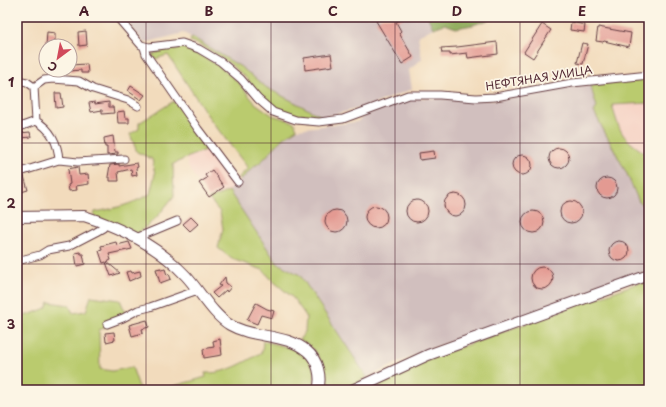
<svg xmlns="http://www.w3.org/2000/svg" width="666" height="407" font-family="'Playpen Sans',sans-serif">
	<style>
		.built { fill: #f6d2c4 }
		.industrial { fill: #d1bfbe }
		.green { fill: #bacb6e; stroke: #82754c }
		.forest { fill: #93af61; stroke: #6e6746 }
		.building { fill: #e39a92 }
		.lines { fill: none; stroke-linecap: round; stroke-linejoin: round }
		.street-casing { stroke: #633b41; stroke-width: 9 }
		.secondary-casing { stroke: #633b41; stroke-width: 12 }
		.street { stroke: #fff; stroke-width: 7 }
		.secondary { stroke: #fff; stroke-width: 10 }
		.grid { fill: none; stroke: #4a1f2b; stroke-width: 1; stroke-opacity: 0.55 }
		.labels { text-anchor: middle; stroke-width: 3.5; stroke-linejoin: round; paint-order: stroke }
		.street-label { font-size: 11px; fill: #4a1f2b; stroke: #fcf5e5 }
		.neatline { fill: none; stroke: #4a1f2b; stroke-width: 1.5 }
		.grid-label { font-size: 13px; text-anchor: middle; font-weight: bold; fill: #4a1f2b }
	</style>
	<rect width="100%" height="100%" fill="#fcf5e5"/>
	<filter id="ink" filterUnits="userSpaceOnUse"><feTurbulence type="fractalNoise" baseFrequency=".025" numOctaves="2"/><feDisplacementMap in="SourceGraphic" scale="8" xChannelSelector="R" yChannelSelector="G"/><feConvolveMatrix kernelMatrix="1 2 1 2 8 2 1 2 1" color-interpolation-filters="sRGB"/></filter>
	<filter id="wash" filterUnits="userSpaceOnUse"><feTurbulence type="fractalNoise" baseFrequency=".012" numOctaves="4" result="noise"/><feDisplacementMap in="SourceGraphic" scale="16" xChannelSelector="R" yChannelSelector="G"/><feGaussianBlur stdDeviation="0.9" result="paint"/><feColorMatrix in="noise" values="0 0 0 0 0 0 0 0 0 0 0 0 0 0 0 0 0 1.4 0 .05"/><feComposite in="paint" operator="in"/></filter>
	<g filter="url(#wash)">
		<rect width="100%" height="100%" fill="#f2dbbc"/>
		<path class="built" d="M 649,103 L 649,156 L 626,140 L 618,128 L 612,105 Z
			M 209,148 L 236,185 L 229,191 L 209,199 L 188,167 L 186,158 Z"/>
		<path class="industrial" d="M 124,17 L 428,17 L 433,28 L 418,36 L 422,59 L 409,70 L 412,89 L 369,106 L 323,117 L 267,88 L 241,67 L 184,33 L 144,43 Z
			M 576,85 L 590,85 L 597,107 L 639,202 L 645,206 L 649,214 L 649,271 L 426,350 L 367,377 L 300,275 L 277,263 L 229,191 L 252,168 L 262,161 L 283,138 L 297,129 L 357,122 L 366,114 L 404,100 L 421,98 L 497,100 Z"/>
		<path class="green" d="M 192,37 L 241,67 L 267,88 L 323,117 C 305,117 292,117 276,109 C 262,102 254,86 244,76 C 229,62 209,48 190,41 Z
			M 187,48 L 218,65 L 238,82 L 255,103 L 272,115 L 294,122 L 297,129 L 283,138 L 262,161 L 252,168 L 241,180 L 239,177 L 248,168 L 210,119 L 168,55 L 155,59 L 152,55 L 164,50 Z
			M 649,78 L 649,103 L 612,105 C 621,137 622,137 649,156 L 649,214 L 645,206 L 639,202 L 627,174 L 594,112 L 597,107 L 590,85 Z
			M 174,101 L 209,148 L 173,164 L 174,196 L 157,217 L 136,235 L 94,216 L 95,212 C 117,208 130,205 150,194 L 155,174 L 152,159 L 137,152 L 130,134 L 139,129 L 139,123 Z
			M 229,191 L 277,263 L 300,275 L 367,377 L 347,390 L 323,390 C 329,372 318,346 299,340 L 305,332 L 306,316 L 293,298 L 272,280 L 263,270 L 232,259 L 218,248 L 223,229 L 220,212 L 209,199 Z
			M 649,279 L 649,390 L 361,390 L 425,360 Z
			M 91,296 L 120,300 L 126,313 L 109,326 L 99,330 L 100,369 L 112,371 L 132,367 L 140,390 L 24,390 L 17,386 L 17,318 L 31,314 L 46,308 L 49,302 L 69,305 L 73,313 L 86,311 Z
			M 263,341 L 299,350 L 306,355 L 315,371 L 314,390 L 160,390 L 206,377 L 205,373 C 225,374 244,363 262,352 Z"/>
		<path class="forest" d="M 428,17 L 497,17 L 473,25 L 456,28 L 445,24 L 433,28 Z"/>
		<g id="blocks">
			<path class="building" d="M 382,17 L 405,17 L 396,22 L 401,31 L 399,33 L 413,57 L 402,64 L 376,21 Z
				M 571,22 L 585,25 L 584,32 L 570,30 Z
				M 542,24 L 551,30 L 533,58 L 524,52 Z
				M 598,27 L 631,33 L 629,47 L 604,41 L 603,42 L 596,41 Z
				M 86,31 L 87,45 L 79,46 L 78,32 Z
				M 47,32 L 55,33 L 55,43 L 53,42 L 53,46 L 46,46 Z
				M 497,42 L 498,54 L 468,58 L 467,53 L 450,55 L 450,53 L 442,53 L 441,48 L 457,47 Z
				M 582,43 L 588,44 L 583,64 L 577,63 Z
				M 331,54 L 333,66 L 305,70 L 304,58 Z
				M 87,64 L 88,73 L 81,73 L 81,70 L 70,71 L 70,65 Z
				M 131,86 L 145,95 L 141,100 L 128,91 Z
				M 55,93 L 61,93 L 63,107 L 56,108 Z
				M 95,102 L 95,104 L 109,102 L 109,107 L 113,107 L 114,113 L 102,114 L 102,110 L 91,112 L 89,103 Z
				M 124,111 L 125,118 L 129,118 L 129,123 L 118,123 L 117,112 Z
				M 20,132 L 20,133 L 30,132 L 31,137 L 21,138 L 22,143 L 17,144 L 17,133 Z
				M 113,136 L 115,152 L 118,152 L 118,154 L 107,155 L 107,147 L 105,147 L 104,138 Z
				M549 158a10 10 0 1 1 20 0a10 10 0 1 1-20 0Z
				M 434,151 L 435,158 L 420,160 L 419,153 Z
				M512 165a10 10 0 1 1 20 0a10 10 0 1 1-20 0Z
				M 137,163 L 138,167 L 136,168 L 137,175 L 132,176 L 131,169 L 118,172 L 119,181 L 110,181 L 110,177 L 108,177 L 110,165 L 119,164 L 119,166 Z
				M 78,167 L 79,175 L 88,174 L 89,184 L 76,186 L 77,190 L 69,191 L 68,185 L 70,184 L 68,169 Z
				M 212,170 L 224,187 L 209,197 L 199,183 L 207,178 L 205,175 Z
				M 24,176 L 28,190 L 21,192 L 17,178 Z
				M597 188a10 10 0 1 1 20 0a10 10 0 1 1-20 0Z
				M444 205a11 11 0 1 1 22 0a11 11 0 1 1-22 0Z
				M406 211a11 11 0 1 1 22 0a11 11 0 1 1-22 0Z
				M560 212a11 11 0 1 1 22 0a11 11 0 1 1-22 0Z
				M365 217a11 11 0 1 1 22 0a11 11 0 1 1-22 0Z
				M325 221a11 11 0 1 1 22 0a11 11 0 1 1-22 0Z
				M522 222a11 11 0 1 1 22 0a11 11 0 1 1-22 0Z
				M 191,217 L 198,224 L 190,231 L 183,224 Z
				M609 251a10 10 0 1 1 20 0a10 10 0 1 1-20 0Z
				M 116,242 L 117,245 L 129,242 L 132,249 L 109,254 L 111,260 L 107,262 L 120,273 L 111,276 L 106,262 L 103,263 L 99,251 L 102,250 L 101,246 Z
				M 80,252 L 81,254 L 83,254 L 85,264 L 77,266 L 75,253 Z
				M531 278a11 11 0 1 1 22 0a11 11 0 1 1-22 0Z
				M 161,268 L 161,270 L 165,269 L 167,275 L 169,274 L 171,279 L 160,283 L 156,269 Z
				M 131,271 L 132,273 L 140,271 L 141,276 L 129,281 L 126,272 Z
				M 225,277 L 226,283 L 231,287 L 227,292 L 226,290 L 217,298 L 212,293 L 221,286 L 219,285 Z
				M 256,303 L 267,309 L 274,311 L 272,318 L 261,315 L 257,324 L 247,320 Z
				M 147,320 L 149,327 L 142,329 L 143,333 L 132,336 L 129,325 Z
				M 114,332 L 115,340 L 106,342 L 105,333 Z
				M 220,339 L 222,355 L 204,358 L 203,349 L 214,347 L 213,341 Z"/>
		</g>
	</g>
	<g filter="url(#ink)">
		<use href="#blocks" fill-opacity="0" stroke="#633b41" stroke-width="1"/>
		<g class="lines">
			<defs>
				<path id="street" d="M 117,17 L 141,45 L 149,47 L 182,43 L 199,49 L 221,62 L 241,79 L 258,99 L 273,112 L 296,120 L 319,122 L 343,119 L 408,95 L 440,95 L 476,98 L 495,97 L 572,83 L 649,75
					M 144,47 L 146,54 L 198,129 L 238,182
					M 17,80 L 27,82 L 34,87 L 44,80 L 53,79 L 79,81 L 93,89 L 128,100 L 138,106
					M 34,87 L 36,121 C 51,129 58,144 59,160
					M 17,128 L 36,121
					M 17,173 L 59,160 L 78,162 L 124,159
					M 136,238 L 177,221
					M 17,261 L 40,255 L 48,250 L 69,246 L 96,232 L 103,228 L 106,224
					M 107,324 L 123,318 L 138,310 L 150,307 L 198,290"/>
				<path id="secondary" d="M 17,217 L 84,216 C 122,228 159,247 186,276 C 200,291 213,315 230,325 C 254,339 286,333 307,351 C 318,360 322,377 318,390
					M 352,390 L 428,355 L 649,275"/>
			</defs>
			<use href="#street" class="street-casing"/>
			<use href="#secondary" class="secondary-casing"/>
			<use href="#street" class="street"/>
			<use href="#secondary" class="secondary"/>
		</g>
	</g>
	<path class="grid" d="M 146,17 L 146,390M 271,17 L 271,390M 395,17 L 395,390M 520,17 L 520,390M 17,143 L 649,143M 17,264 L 649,264"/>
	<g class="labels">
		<g class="street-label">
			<text transform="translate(539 78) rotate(-9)" y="4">НЕФТЯНАЯ УЛИЦА</text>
		</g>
	</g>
	<rect width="666" height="407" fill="none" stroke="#fcf5e5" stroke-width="44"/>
	<g transform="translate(58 58) rotate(212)"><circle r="19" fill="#fcf5e5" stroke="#b59f9b"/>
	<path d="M0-3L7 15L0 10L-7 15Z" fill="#d1495b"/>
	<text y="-6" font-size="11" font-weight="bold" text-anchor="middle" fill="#4a1f2b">С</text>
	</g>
	<rect x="22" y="22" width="622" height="363" class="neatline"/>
	<g class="grid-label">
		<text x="84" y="16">A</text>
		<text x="209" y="16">B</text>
		<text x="333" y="16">C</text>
		<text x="457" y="16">D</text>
		<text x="582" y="16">E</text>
		<text x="11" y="87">1</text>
		<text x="11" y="208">2</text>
		<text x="11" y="329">3</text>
	</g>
</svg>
